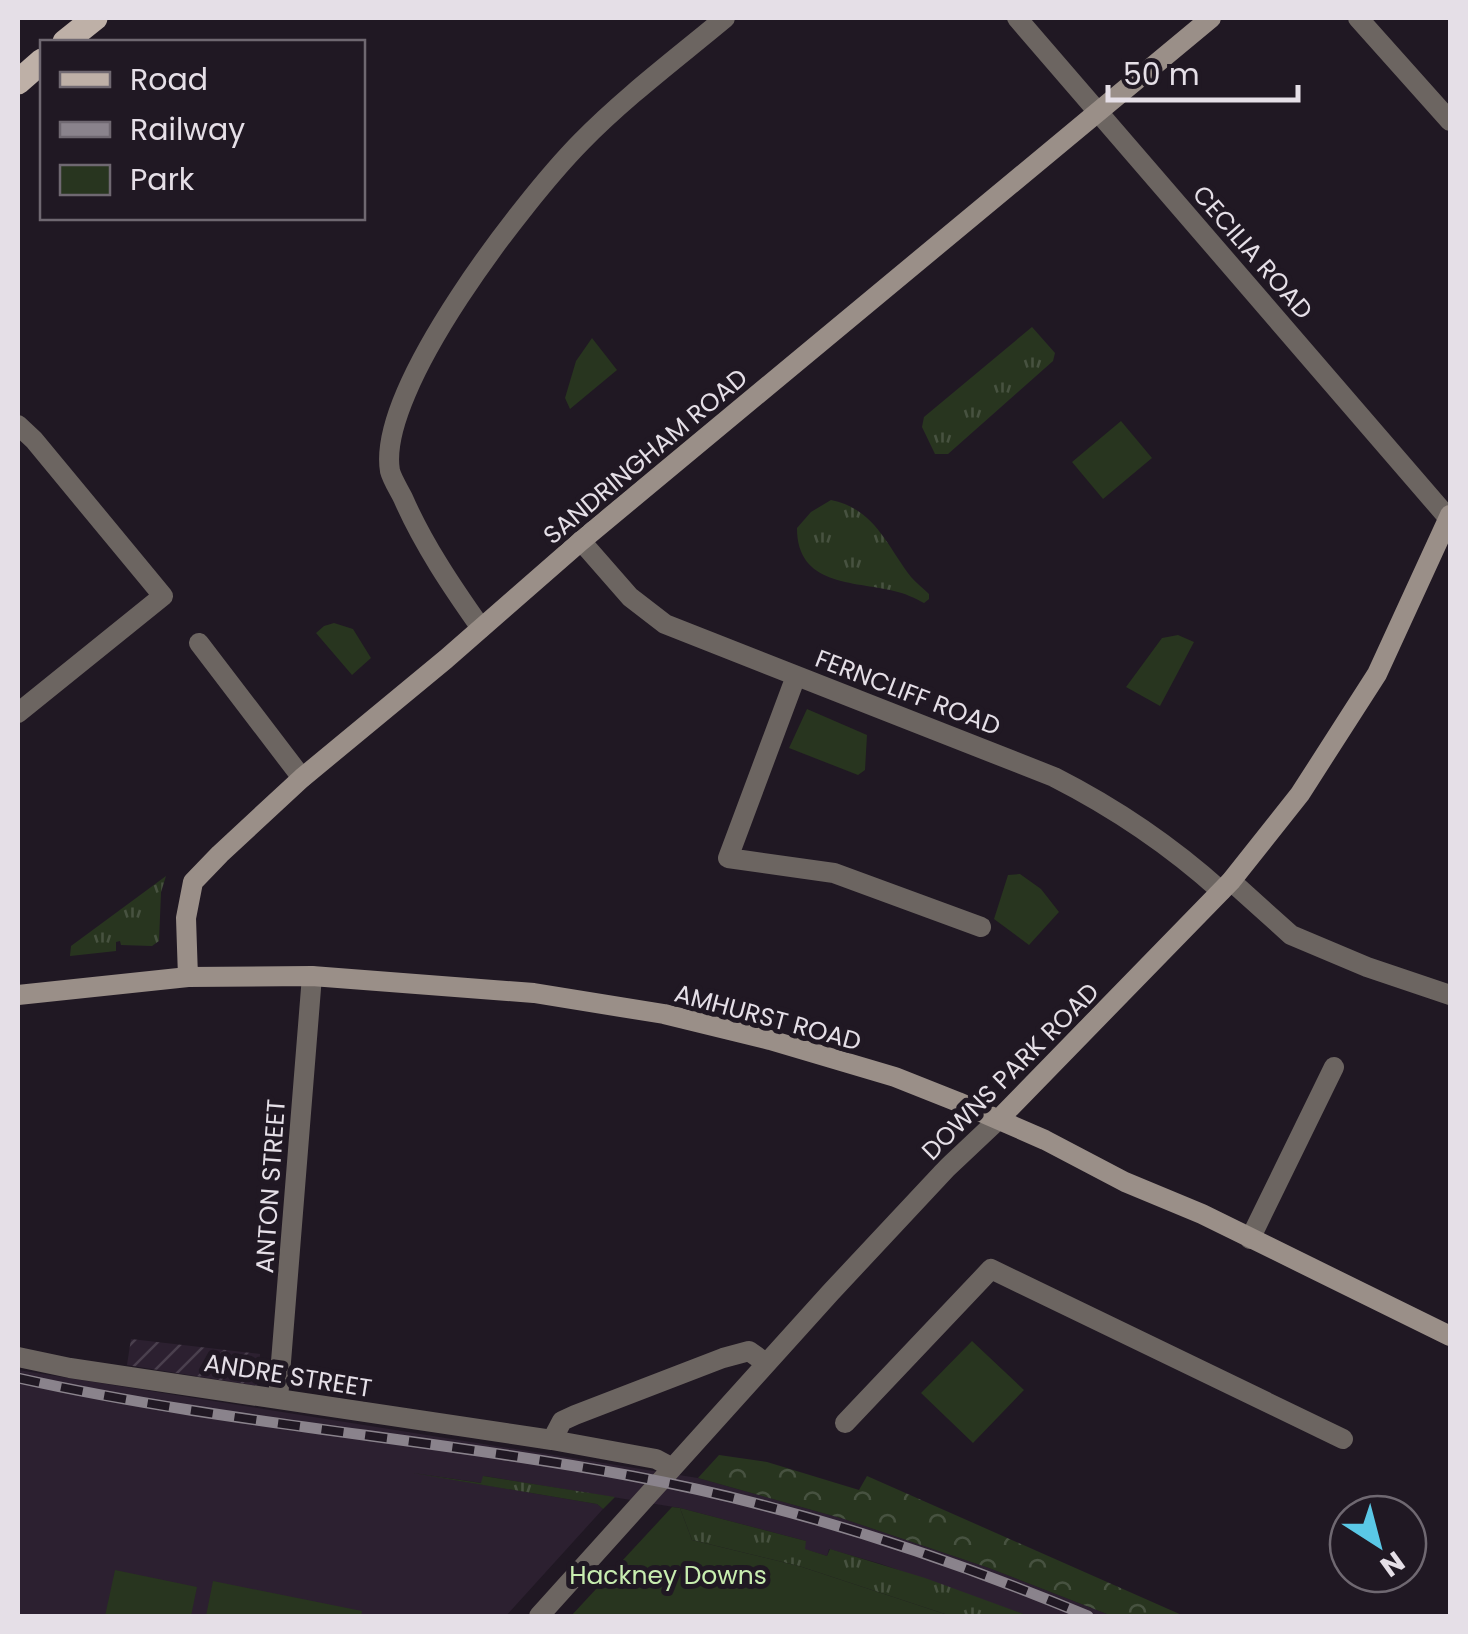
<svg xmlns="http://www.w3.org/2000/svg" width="1468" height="1634" font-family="Poppins,sans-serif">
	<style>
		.built { fill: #2c2030 }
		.industrial { fill: url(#industrial-furrows) }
		.grass { fill: url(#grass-tufts) }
		.forest { fill: url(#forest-crowns) }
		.park { fill: #28351f }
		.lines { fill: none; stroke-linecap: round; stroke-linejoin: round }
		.street { stroke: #6c6561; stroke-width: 20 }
		.secondary { stroke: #9a8f88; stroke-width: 20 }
		.primary { stroke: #beb0a7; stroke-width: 25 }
		.rail-casing { stroke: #8a838c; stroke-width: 11 }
		.rail { stroke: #201823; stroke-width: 8; stroke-dasharray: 22; stroke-linecap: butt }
		.labels { text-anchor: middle; stroke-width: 10; stroke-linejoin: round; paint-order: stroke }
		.street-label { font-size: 25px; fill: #e5dfe7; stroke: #201823 }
		.park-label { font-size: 25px; fill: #c8edb0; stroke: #201823 }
	</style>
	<defs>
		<pattern id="industrial-furrows" width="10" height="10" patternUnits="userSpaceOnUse" patternTransform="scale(2.5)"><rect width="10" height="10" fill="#2c2030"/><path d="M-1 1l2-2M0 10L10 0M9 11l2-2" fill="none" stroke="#4a404e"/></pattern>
		<pattern id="grass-tufts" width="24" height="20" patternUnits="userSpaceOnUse" patternTransform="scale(2.5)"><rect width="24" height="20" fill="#28351f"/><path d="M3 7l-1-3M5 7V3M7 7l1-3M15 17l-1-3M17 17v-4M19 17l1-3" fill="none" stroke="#475240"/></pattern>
		<pattern id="forest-crowns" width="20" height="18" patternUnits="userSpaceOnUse" patternTransform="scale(2.5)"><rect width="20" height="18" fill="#28351f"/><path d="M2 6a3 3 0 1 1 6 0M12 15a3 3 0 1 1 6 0" fill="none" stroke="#475240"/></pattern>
	</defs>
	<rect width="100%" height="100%" fill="#201823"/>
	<path class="built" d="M 18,1370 L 698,1478 L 844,1519 L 989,1568 L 1112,1616 L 1029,1616 L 881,1564 L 829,1549 L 827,1556 L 804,1549 L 806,1541 L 680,1508 L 484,1476 L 482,1483 L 413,1473 L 597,1504 L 603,1509 L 506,1616 L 18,1616 Z"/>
	<path class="industrial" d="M 131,1339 L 260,1354 L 257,1386 L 127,1365 Z"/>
	<path class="grass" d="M 1032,327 L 1055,353 L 1053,361 L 948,454 L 935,454 L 922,427 L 924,417 Z
		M 831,500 C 875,509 887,546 911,577 C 916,583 923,588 929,594 L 929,599 L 924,603 C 915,598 904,593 894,591 C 853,581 797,586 797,528 L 811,512 Z
		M 166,876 L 161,892 L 159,941 L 152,946 L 121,945 L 120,941 L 116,942 L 116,951 L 70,956 L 71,946 Z
		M 412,1473 L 481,1483 L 483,1476 L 615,1497 L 603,1509 L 597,1504 Z
		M 680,1508 L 806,1541 L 805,1549 L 827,1556 L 830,1549 L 925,1578 L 1029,1616 L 951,1616 L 799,1566 L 692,1540 Z"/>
	<path class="forest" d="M 719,1455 L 767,1462 L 859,1490 L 867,1476 L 1184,1616 L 1112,1616 L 989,1568 L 844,1519 L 698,1478 Z"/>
	<path class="park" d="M 592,338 L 617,370 L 570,409 L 565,398 L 576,361 Z
		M 1121,421 L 1152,458 L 1103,499 L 1072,462 Z
		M 334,623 L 353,629 L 371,658 L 352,675 L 316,633 L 324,626 Z
		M 1178,635 L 1194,642 L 1160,706 L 1126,687 L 1162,638 Z
		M 807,709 L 867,735 L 865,770 L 858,775 L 789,748 Z
		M 1020,874 L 1041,889 L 1059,912 L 1029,945 L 994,919 L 1008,875 Z
		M 972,1341 L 1024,1390 L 973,1443 L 921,1393 Z
		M 672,1507 L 680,1508 L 692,1540 L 799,1566 L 951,1616 L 571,1616 Z
		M 115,1570 L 197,1587 L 191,1616 L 105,1616 Z
		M 213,1581 L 362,1611 L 361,1616 L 206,1616 Z"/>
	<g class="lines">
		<path class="street" d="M 1017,18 L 1450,520
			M 1358,18 L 1450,121
			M 18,425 L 34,440 L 163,596 L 18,713
			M 581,541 L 630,597 L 665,624 L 1054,777 C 1115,808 1171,846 1221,891
			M 481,628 C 452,587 423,544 403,498 C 399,490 392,479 390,471 C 376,389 525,199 581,142 C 625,97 677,58 725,18
			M 199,643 L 302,778
			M 796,676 L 728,858 L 834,873 L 981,927
			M 1231,881 L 1291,935 L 1367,967 L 1450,995
			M 1250,1239 L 1334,1067
			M 18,1357 L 70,1368 L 552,1440 L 656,1459 L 671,1467
			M 278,1399 L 312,976
			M 845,1423 L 991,1269 L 1343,1439
			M 552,1440 L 562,1421 L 575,1415 L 723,1358 L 749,1351 L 766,1363
			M 539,1616 L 831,1292 L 947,1168 L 999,1119"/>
		<path class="secondary" d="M 188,977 L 186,918 L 193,882 L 220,854 L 302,778 L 446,659 L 581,541 L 1211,18
			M 18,995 L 188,977 L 312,976 L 534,993 L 664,1014 L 770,1040 L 895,1077 L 958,1102 L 1045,1140 L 1125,1182 L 1202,1214 L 1450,1336
			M 999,1119 L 1231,881 L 1300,794 L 1377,674 L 1450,515"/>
		<path class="primary" d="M 65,42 L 95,18
			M 18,82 L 42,61"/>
		<defs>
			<path id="rail" d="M 18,1378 C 220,1423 428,1438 632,1476 C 788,1505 942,1555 1088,1616"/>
		</defs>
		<use href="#rail" class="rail-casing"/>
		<use href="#rail" class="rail"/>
	</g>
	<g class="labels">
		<g class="street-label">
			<text transform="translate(1253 252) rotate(49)" y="9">CECILIA ROAD</text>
			<text transform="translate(645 456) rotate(-40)" y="9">SANDRINGHAM ROAD</text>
			<text transform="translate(908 692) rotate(21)" y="9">FERNCLIFF ROAD</text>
			<text transform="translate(768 1017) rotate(15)" y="9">AMHURST ROAD</text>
			<text transform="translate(1010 1071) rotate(-45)" y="9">DOWNS PARK ROAD</text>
			<text transform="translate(270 1186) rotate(-86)" y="9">ANTON STREET</text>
			<text transform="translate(288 1375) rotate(9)" y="9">ANDRE STREET</text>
		</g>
		<g class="park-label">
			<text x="668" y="1584">Hackney Downs</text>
		</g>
	</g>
	<rect width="1468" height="1634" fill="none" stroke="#e5dfe7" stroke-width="40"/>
	<rect x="40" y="40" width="325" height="180" fill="#201823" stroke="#6f6871" stroke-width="2.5"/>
	<rect x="60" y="72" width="50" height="15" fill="#beb0a7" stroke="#6f6871" stroke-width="2.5"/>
	<text x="130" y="90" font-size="30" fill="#e5dfe7">Road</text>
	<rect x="60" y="122" width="50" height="15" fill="#8a838c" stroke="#6f6871" stroke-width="2.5"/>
	<text x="130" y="140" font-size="30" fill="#e5dfe7">Railway</text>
	<rect x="60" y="165" width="50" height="30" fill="#28351f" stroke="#6f6871" stroke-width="2.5"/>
	<text x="130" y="190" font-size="30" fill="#e5dfe7">Park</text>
	<g transform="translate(1378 1544) rotate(144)"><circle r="48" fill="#201823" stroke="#6f6871" stroke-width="2.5"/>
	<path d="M0-8L18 38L0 25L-18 38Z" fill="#5ac8e6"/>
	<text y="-15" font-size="28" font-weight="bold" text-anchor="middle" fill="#e5dfe7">N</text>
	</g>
	<path d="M1108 85v15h190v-15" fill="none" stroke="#e5dfe7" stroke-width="5"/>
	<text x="1123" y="85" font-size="30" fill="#e5dfe7" stroke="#201823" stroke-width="8" paint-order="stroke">50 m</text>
</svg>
